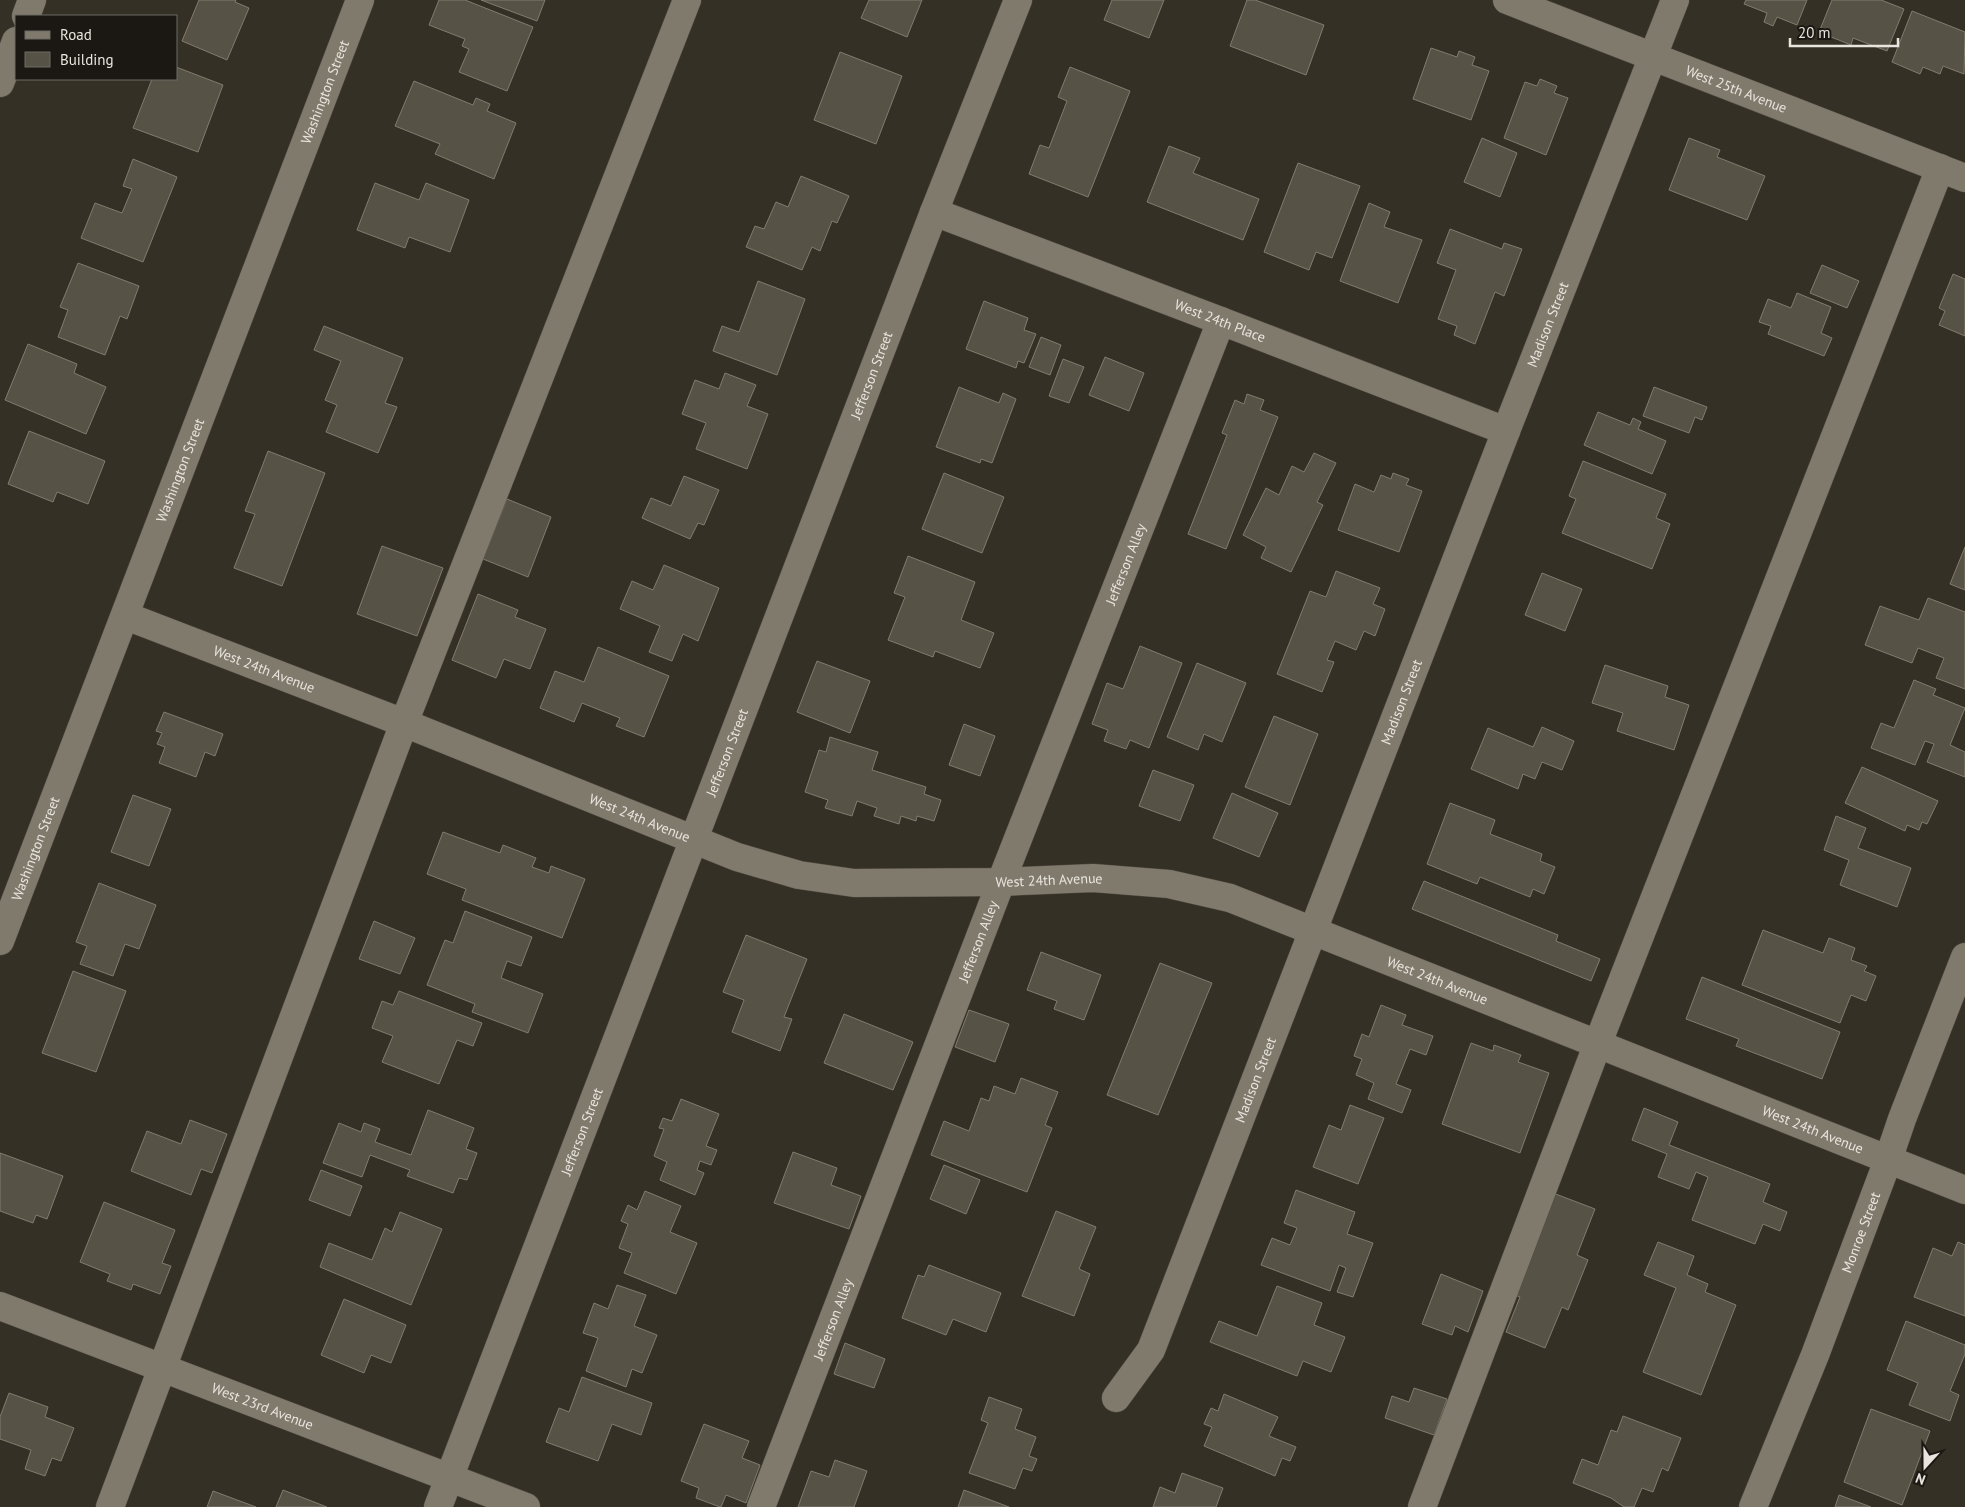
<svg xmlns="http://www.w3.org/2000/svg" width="1965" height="1507" font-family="'PT Sans',sans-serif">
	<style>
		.building { fill: #575246; stroke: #827c6f }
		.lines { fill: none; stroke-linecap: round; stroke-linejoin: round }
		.minor-casing { stroke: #524d44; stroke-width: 29 }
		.minor { stroke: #807a6d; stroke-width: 28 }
		.labels { text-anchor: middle; stroke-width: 4; stroke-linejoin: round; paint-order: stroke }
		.street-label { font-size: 14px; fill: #e8e5de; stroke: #1b1813 }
	</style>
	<rect width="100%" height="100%" fill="#353025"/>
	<path class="building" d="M 199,0 L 236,0 L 235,2 L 249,8 L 227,60 L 182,41 Z
		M 439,0 L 465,0 L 533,27 L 507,91 L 459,72 L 469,49 L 462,46 L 465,39 L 429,25 Z
		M 481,0 L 545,0 L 537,21 Z
		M 869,0 L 922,0 L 907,37 L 861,18 Z
		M 1112,0 L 1164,0 L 1149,38 L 1104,20 Z
		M 1247,0 L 1255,0 L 1324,25 L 1306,75 L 1230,46 Z
		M 1746,0 L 1807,0 L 1797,25 L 1777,17 L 1773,26 L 1764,22 L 1767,13 L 1744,4 Z
		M 1832,0 L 1881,0 L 1904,9 L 1887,51 L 1853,38 L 1851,45 L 1819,32 Z
		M 1912,11 L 1965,32 L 1964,74 L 1943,66 L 1940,74 L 1923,67 L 1920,74 L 1892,62 Z
		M 1431,48 L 1457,57 L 1459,51 L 1475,57 L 1472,65 L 1489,71 L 1471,120 L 1413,99 Z
		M 840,52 L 902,76 L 876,144 L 814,120 Z
		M 176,67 L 223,85 L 198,152 L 133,128 L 152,79 L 176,79 Z
		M 1070,67 L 1130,91 L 1088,197 L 1029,174 L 1040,145 L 1049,148 L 1067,101 L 1058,97 Z
		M 1540,79 L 1557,86 L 1554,93 L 1568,98 L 1546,155 L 1504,138 L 1525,82 L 1537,86 Z
		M 414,81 L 473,105 L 476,98 L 490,104 L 487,111 L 516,123 L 494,179 L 435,154 L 440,144 L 395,126 Z
		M 1482,138 L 1517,153 L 1500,197 L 1464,182 Z
		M 1689,138 L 1720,150 L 1717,157 L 1765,176 L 1747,220 L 1669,190 Z
		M 1169,146 L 1200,158 L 1193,173 L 1259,199 L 1243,240 L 1147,202 Z
		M 133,159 L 177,177 L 143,262 L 81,238 L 95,203 L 122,213 L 132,189 L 123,186 Z
		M 1298,163 L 1360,186 L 1332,258 L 1316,252 L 1309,270 L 1264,252 Z
		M 801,176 L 849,196 L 837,223 L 832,221 L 820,251 L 812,247 L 802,270 L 746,247 L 755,226 L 764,229 L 776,202 L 788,207 Z
		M 375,183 L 419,200 L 426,183 L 469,200 L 450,252 L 409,237 L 405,248 L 357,230 Z
		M 1369,203 L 1390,212 L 1384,227 L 1422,240 L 1398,303 L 1340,281 Z
		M 1450,229 L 1502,249 L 1504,243 L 1522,249 L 1504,296 L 1495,292 L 1475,344 L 1454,335 L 1457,326 L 1438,319 L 1456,270 L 1437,263 Z
		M 78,263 L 139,286 L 127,319 L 120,316 L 105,355 L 58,337 L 68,310 L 60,307 Z
		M 1822,265 L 1859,281 L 1847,308 L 1810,293 Z
		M 1953,274 L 1965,279 L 1965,336 L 1939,325 L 1945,311 L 1939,308 Z
		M 758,281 L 805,299 L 777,375 L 713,351 L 722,326 L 739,332 Z
		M 1797,293 L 1831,307 L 1821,333 L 1832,338 L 1824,356 L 1768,334 L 1771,326 L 1759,322 L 1768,299 L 1791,308 Z
		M 984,301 L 1028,318 L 1024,330 L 1036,334 L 1024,363 L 1018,361 L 1016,368 L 966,349 Z
		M 324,326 L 403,358 L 385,403 L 397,407 L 378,453 L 326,432 L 337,405 L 325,400 L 341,361 L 314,350 Z
		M 1041,337 L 1061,345 L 1050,375 L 1029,367 Z
		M 28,344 L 77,364 L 74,373 L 106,387 L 86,434 L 5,400 Z
		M 1105,357 L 1144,373 L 1129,411 L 1089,395 Z
		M 1063,359 L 1084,367 L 1069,403 L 1049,396 Z
		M 725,373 L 756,385 L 747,406 L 768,414 L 747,469 L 696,449 L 706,423 L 682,414 L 695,380 L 719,389 Z
		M 959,387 L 999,403 L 1003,393 L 1016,399 L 992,463 L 981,459 L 980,463 L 936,447 Z
		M 1654,387 L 1707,407 L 1702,420 L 1695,417 L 1689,433 L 1643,416 Z
		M 1247,394 L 1264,400 L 1260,410 L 1278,417 L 1226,549 L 1188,534 L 1227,435 L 1222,433 L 1235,400 L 1244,404 Z
		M 1598,412 L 1630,425 L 1633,418 L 1641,422 L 1638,429 L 1666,441 L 1652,474 L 1584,445 Z
		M 29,431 L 105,461 L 88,504 L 57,492 L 53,502 L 8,484 Z
		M 268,451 L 325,473 L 282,586 L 234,568 L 255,514 L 245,511 Z
		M 1314,453 L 1336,463 L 1317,502 L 1323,505 L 1291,572 L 1261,558 L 1266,547 L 1243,535 L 1266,488 L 1279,495 L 1292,466 L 1304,472 Z
		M 1583,461 L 1666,494 L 1656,518 L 1670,524 L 1652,569 L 1562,533 L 1576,499 L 1569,496 Z
		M 944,473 L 1004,497 L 982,553 L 922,529 Z
		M 1393,473 L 1409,479 L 1406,485 L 1422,491 L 1399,552 L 1338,530 L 1355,484 L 1374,492 L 1381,475 L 1391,479 Z
		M 684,476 L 719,490 L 704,525 L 698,523 L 690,539 L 642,518 L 651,498 L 671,506 Z
		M 507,499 L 551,517 L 528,577 L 483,559 Z
		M 382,546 L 443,568 L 417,636 L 357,614 Z
		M 1965,547 L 1965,590 L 1950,584 Z
		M 908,556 L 975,582 L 961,620 L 994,633 L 980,668 L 935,651 L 933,657 L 888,640 L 905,597 L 894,593 Z
		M 664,565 L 719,588 L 698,641 L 683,634 L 672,661 L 649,652 L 660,626 L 620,609 L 632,581 L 653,590 Z
		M 1336,571 L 1380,588 L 1373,604 L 1385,609 L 1375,636 L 1364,631 L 1356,650 L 1335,641 L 1327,660 L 1334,662 L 1322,692 L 1277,674 L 1310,591 L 1326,597 Z
		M 1542,573 L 1582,589 L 1565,631 L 1525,615 Z
		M 478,594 L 518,610 L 515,617 L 546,629 L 530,669 L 504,659 L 496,678 L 452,660 Z
		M 1928,598 L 1965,612 L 1965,689 L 1936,678 L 1944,658 L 1918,648 L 1912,663 L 1865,645 L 1880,606 L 1919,620 Z
		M 1140,646 L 1182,663 L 1149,748 L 1130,740 L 1126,749 L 1104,741 L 1108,730 L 1092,724 L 1107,683 L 1123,689 Z
		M 598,647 L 669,676 L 644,737 L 616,726 L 620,718 L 582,703 L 574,722 L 540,708 L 555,671 L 584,682 Z
		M 817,661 L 870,681 L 850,733 L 797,712 Z
		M 1197,663 L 1246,683 L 1222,742 L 1204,734 L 1198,750 L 1167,737 Z
		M 1605,665 L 1668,686 L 1665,697 L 1689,705 L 1674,750 L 1617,731 L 1623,713 L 1592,703 Z
		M 1914,680 L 1936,689 L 1933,695 L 1965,708 L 1950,745 L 1965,752 L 1965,777 L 1927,762 L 1934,744 L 1925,741 L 1915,765 L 1871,748 L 1881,723 L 1894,728 Z
		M 164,712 L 223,734 L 215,756 L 205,752 L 196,777 L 159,763 L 165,747 L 157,744 L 162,733 L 156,731 Z
		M 1274,716 L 1318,734 L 1290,805 L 1245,787 Z
		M 964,724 L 995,736 L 980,776 L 949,765 Z
		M 1542,727 L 1574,741 L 1562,770 L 1542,762 L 1535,779 L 1523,774 L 1518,789 L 1471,769 L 1488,728 L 1533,747 Z
		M 830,737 L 878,752 L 872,770 L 926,787 L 924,794 L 941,800 L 934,821 L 917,816 L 916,821 L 901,816 L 899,824 L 874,816 L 877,808 L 857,801 L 852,816 L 825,808 L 828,800 L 805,792 L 819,750 L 826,752 Z
		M 1862,767 L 1938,801 L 1927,824 L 1922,822 L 1919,830 L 1907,825 L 1905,831 L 1845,803 Z
		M 1153,770 L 1194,785 L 1180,821 L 1139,806 Z
		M 1232,793 L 1278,813 L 1259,857 L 1213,838 Z
		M 133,795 L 171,809 L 149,866 L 111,852 Z
		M 1450,803 L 1495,820 L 1490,834 L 1542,854 L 1540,861 L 1555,867 L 1544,894 L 1533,889 L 1530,897 L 1480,877 L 1477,884 L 1427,864 Z
		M 1836,816 L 1866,828 L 1858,848 L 1911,868 L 1897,907 L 1840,885 L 1849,860 L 1824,850 Z
		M 443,832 L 500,853 L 503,845 L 536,858 L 532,867 L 549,873 L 551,866 L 585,879 L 562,938 L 462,900 L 466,889 L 427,874 Z
		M 1424,881 L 1558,935 L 1556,941 L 1600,959 L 1591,981 L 1412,909 Z
		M 99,883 L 156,905 L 139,949 L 125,944 L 113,976 L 80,964 L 87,946 L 76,942 Z
		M 465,911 L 532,937 L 521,966 L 507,961 L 501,978 L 543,994 L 528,1033 L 472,1012 L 475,1004 L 427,985 L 445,940 L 453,943 Z
		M 374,921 L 415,938 L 400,974 L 359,959 Z
		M 1763,930 L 1823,953 L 1829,938 L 1855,948 L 1851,960 L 1867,966 L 1864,971 L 1876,976 L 1866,1001 L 1851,995 L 1840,1023 L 1742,985 Z
		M 746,935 L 807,959 L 784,1017 L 792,1019 L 780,1051 L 732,1032 L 744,1000 L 723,992 Z
		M 1041,952 L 1101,975 L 1084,1020 L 1054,1009 L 1057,1001 L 1027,990 Z
		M 1160,963 L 1212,983 L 1158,1115 L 1107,1095 Z
		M 73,971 L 126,991 L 96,1072 L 42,1053 Z
		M 1702,977 L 1840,1032 L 1822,1079 L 1736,1046 L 1739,1039 L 1686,1019 Z
		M 399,991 L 482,1023 L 473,1046 L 457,1040 L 439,1084 L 382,1062 L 393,1036 L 372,1028 L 382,1001 L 393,1005 Z
		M 1381,1005 L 1406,1015 L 1402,1025 L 1433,1036 L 1426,1055 L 1410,1049 L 1396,1084 L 1411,1090 L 1402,1113 L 1368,1099 L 1374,1083 L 1356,1075 L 1362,1059 L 1354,1056 L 1362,1034 L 1369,1037 Z
		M 969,1010 L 1009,1024 L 995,1062 L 955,1047 Z
		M 844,1014 L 913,1042 L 893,1090 L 824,1063 Z
		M 1471,1043 L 1493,1051 L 1494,1045 L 1521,1055 L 1518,1062 L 1549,1073 L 1520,1153 L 1442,1124 Z
		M 1021,1078 L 1058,1092 L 1045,1125 L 1052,1128 L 1027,1192 L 931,1155 L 944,1121 L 969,1131 L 981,1098 L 989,1101 L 994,1086 L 1015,1094 Z
		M 681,1099 L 719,1114 L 706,1146 L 717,1150 L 711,1165 L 700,1161 L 697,1170 L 704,1173 L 695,1195 L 660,1180 L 667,1162 L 654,1156 L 664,1129 L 659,1128 L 663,1118 L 672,1121 Z
		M 1350,1105 L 1384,1118 L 1358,1184 L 1313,1167 L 1329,1125 L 1341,1130 Z
		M 1644,1108 L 1678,1122 L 1669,1145 L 1770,1184 L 1763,1202 L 1787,1212 L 1780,1231 L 1763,1224 L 1755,1244 L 1692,1220 L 1708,1177 L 1696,1172 L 1689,1189 L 1658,1177 L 1667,1154 L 1632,1140 Z
		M 428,1110 L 474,1128 L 466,1149 L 477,1153 L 467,1180 L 459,1178 L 453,1193 L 407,1176 L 410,1170 L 370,1155 L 362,1177 L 323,1163 L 339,1123 L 361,1132 L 364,1123 L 380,1129 L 375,1142 L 411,1155 Z
		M 190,1120 L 227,1134 L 212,1173 L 201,1169 L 191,1195 L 131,1171 L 147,1131 L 181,1144 Z
		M 793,1152 L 837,1168 L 831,1185 L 861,1196 L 849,1229 L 774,1203 Z
		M 0,1153 L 63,1176 L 47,1219 L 36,1215 L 33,1223 L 0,1211 Z
		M 944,1165 L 980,1180 L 966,1214 L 930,1199 Z
		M 321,1170 L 362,1186 L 350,1216 L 309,1200 Z
		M 1296,1190 L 1355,1212 L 1347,1234 L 1373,1243 L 1353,1297 L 1337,1292 L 1346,1268 L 1339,1265 L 1330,1291 L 1261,1265 L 1272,1238 L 1290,1245 L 1297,1228 L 1284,1223 Z
		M 645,1191 L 681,1206 L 670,1232 L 697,1243 L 676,1294 L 624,1273 L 632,1253 L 619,1248 L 628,1224 L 621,1221 L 628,1205 L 637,1210 Z
		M 1553,1193 L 1595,1209 L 1577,1255 L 1588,1260 L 1568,1310 L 1562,1307 L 1545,1348 L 1506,1332 L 1520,1297 L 1513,1294 Z
		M 104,1202 L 175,1230 L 162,1263 L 171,1266 L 160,1294 L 133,1284 L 131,1290 L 107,1281 L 110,1274 L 80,1262 Z
		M 1056,1211 L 1096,1227 L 1079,1269 L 1090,1274 L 1074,1316 L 1022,1296 Z
		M 400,1212 L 442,1229 L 411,1305 L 320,1267 L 329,1243 L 372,1260 L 385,1228 L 392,1232 Z
		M 1658,1242 L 1694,1256 L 1687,1275 L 1708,1284 L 1705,1292 L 1736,1305 L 1701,1395 L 1643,1372 L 1676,1288 L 1644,1275 Z
		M 1958,1242 L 1965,1245 L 1965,1316 L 1914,1297 L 1933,1248 L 1952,1256 Z
		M 929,1265 L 1001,1293 L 986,1332 L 953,1319 L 946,1335 L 902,1318 L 918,1275 L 924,1277 Z
		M 1441,1274 L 1483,1291 L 1468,1332 L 1455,1326 L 1452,1335 L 1422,1324 Z
		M 617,1285 L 646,1295 L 634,1326 L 657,1335 L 642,1373 L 632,1369 L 626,1387 L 586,1371 L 598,1338 L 583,1333 L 594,1303 L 608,1309 Z
		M 1277,1286 L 1322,1303 L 1314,1325 L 1345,1337 L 1331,1372 L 1303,1361 L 1297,1376 L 1210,1342 L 1219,1321 L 1257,1336 Z
		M 344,1299 L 406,1325 L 391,1363 L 371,1355 L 364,1373 L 321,1355 Z
		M 1906,1321 L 1965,1345 L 1965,1354 L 1950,1391 L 1959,1395 L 1950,1421 L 1909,1405 L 1918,1383 L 1887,1370 Z
		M 845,1343 L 885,1359 L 874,1388 L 834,1374 Z
		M 582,1377 L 652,1403 L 641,1435 L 612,1424 L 598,1461 L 546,1442 L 559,1408 L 569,1412 Z
		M 1414,1388 L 1447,1399 L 1434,1435 L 1385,1418 L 1392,1396 L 1409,1402 Z
		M 9,1393 L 48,1407 L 45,1417 L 74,1428 L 61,1461 L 52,1458 L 45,1476 L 25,1469 L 31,1450 L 0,1439 L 0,1417 Z
		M 1224,1394 L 1278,1417 L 1269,1436 L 1296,1447 L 1290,1461 L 1282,1458 L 1275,1476 L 1204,1446 L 1212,1427 L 1204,1424 L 1211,1408 L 1218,1411 Z
		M 989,1397 L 1022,1409 L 1015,1429 L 1036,1437 L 1029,1456 L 1037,1459 L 1032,1471 L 1023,1468 L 1015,1489 L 969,1473 L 988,1423 L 981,1420 Z
		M 1871,1409 L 1930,1431 L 1902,1505 L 1844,1482 Z
		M 1623,1416 L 1681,1438 L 1668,1471 L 1662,1468 L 1653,1492 L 1642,1488 L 1634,1507 L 1624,1507 L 1611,1498 L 1573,1483 L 1582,1459 L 1598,1465 L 1611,1430 L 1617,1432 Z
		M 704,1424 L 749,1441 L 742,1458 L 760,1465 L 746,1503 L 726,1495 L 721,1507 L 720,1507 L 696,1498 L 699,1488 L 681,1481 Z
		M 835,1460 L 867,1471 L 854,1507 L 798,1507 L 811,1471 L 829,1477 Z
		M 1182,1473 L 1223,1488 L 1216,1507 L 1153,1507 L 1160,1487 L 1175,1493 Z
		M 283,1490 L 327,1507 L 276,1507 Z
		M 964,1490 L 1009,1507 L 958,1507 Z
		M 213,1491 L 256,1507 L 207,1507 Z
		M 1839,1495 L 1871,1507 L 1835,1507 Z"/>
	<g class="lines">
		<defs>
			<g id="minor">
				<path id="s1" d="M 1507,0 L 1965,178"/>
				<path d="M 26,16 L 32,0"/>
				<path d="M 0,83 L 16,41"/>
				<path id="s2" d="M 934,212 L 1221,321 L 1506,431"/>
				<path id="s3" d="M 126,616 L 404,723 L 737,857 L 799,875 L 854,883 L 1001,882 L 1093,878 L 1169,884 L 1230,898 L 1965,1190"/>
				<path id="s4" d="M 0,941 L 360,0"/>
				<path id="s5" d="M 0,1306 L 526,1507"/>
				<path id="s6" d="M 1116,1398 L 1151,1350 L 1506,431 L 1675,0"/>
				<path d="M 110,1507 L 404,723 L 687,0"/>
				<path id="s7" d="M 438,1507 L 934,212 L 1018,0"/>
				<path id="s8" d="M 761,1507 L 1001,882 L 1221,321"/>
				<path d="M 1422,1507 L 1598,1043 L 1940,168"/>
				<path id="s9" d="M 1753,1507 L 1815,1355 L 1888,1160 L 1902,1119 L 1965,957"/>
			</g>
		</defs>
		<use href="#minor" class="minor-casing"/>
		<use href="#minor" class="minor"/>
	</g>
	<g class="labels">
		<g class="street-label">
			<text dy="5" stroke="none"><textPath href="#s1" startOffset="246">West 25th Avenue</textPath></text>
			<text dy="5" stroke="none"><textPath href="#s4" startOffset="909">Washington Street</textPath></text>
			<text dy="5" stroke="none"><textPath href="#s2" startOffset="306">West 24th Place</textPath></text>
			<text dy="5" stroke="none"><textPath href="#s6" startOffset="1159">Madison Street</textPath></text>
			<text dy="5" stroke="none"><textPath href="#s7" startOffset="1212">Jefferson Street</textPath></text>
			<text dy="5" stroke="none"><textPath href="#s4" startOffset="504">Washington Street</textPath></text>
			<text dy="5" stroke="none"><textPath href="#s8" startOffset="1011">Jefferson Alley</textPath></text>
			<text dy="5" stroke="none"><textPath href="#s3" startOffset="148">West 24th Avenue</textPath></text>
			<text dy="5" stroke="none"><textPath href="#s6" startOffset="754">Madison Street</textPath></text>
			<text dy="5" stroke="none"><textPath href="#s7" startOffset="808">Jefferson Street</textPath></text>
			<text dy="5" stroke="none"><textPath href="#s3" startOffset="552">West 24th Avenue</textPath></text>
			<text dy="5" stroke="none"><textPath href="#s4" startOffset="99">Washington Street</textPath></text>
			<text dy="5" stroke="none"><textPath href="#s3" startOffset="972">West 24th Avenue</textPath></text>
			<text dy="5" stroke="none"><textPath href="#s8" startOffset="606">Jefferson Alley</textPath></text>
			<text dy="5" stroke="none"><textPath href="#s3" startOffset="1378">West 24th Avenue</textPath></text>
			<text dy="5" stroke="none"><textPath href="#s6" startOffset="349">Madison Street</textPath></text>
			<text dy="5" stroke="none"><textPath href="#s3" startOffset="1782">West 24th Avenue</textPath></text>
			<text dy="5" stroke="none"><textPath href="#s7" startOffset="402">Jefferson Street</textPath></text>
			<text dy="5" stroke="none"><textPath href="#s9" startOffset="295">Monroe Street</textPath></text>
			<text dy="5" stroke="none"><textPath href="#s8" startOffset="201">Jefferson Alley</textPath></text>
			<text dy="5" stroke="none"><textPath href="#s5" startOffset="281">West 23rd Avenue</textPath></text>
		</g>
	</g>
	<rect x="15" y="15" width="162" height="65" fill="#1b1813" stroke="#6d6a64"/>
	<rect x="25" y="31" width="25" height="8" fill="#807a6d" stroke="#6d6a64"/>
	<text x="60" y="40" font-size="15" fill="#e8e5de">Road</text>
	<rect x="25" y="52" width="25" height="15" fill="#575246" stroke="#6d6a64"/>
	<text x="60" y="65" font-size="15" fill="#e8e5de">Building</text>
	<g transform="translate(1925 1467) rotate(201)" stroke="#1b1813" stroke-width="4" paint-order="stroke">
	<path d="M0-4L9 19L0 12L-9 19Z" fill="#e8e5de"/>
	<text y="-8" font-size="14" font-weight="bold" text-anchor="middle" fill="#e8e5de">N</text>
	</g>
	<path d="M1790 38v8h108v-8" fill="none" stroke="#e8e5de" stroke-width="2.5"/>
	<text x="1798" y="38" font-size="15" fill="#e8e5de" stroke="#1b1813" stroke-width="4" paint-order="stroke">20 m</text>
</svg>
